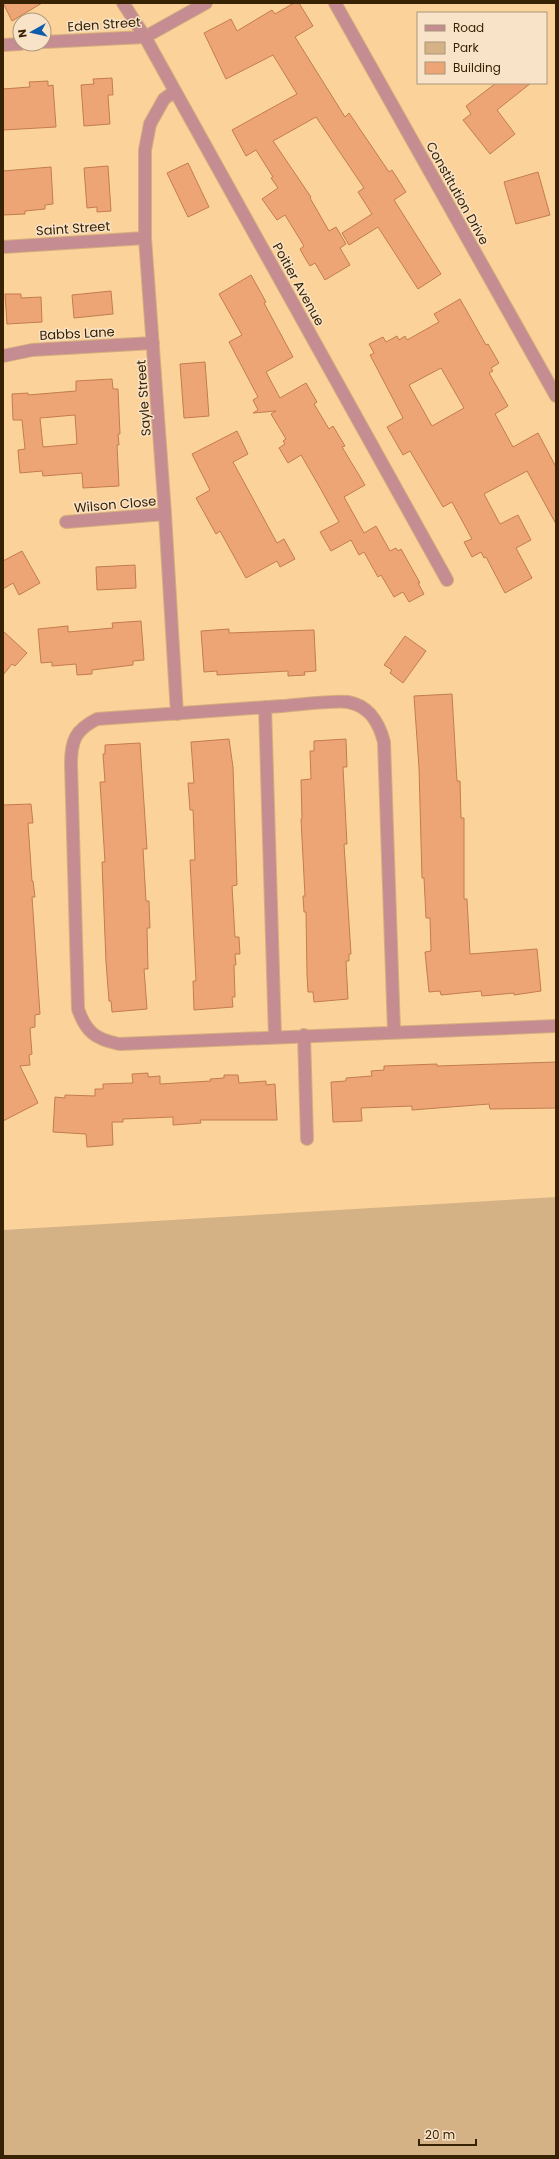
<svg xmlns="http://www.w3.org/2000/svg" width="559" height="2159" font-family="Poppins,sans-serif">
	<style>
		.green { fill: #d4b286 }
		.building { fill: #eea575; stroke: #c27d4e; fill-rule: evenodd }
		.lines { fill: none; stroke-linecap: round; stroke-linejoin: round }
		.street-casing { stroke: #d5af7d; stroke-width: 14 }
		.street { stroke: #c58c91; stroke-width: 12 }
		.labels { text-anchor: middle; stroke-width: 3; stroke-linejoin: round; paint-order: stroke }
		.street-label { font-size: 13px; fill: #372304; stroke: #f9e3c8 }
	</style>
	<rect width="100%" height="100%" fill="#fcd29b"/>
	<path class="green" d="M 556,1197 L 556,2156 L 3,2156 L 3,1230 Z"/>
	<path class="building" d="M 3,3 L 42,3 L 12,21 Z
		M 294,3 L 299,3 L 313,26 L 295,37 L 345,117 L 349,113 L 389,172 L 392,170 L 406,192 L 394,200 L 441,274 L 418,289 L 378,227 L 349,245 L 342,233 L 372,214 L 358,192 L 364,188 L 316,117 L 273,141 L 311,197 L 310,198 L 329,231 L 336,227 L 346,244 L 340,248 L 350,265 L 325,280 L 315,263 L 310,266 L 305,258 L 300,249 L 304,246 L 285,215 L 277,220 L 262,199 L 278,188 L 271,178 L 273,177 L 256,150 L 246,156 L 232,130 L 297,94 L 273,55 L 226,79 L 204,33 L 231,19 L 237,31 L 272,10 L 275,14 Z
		M 112,78 L 113,95 L 108,95 L 110,124 L 84,126 L 81,85 L 94,84 L 93,79 Z
		M 48,81 L 48,86 L 53,85 L 56,127 L 3,130 L 3,89 L 30,87 L 29,82 Z
		M 496,83 L 531,83 L 497,110 L 515,134 L 490,154 L 463,120 L 471,114 L 466,106 Z
		M 188,163 L 209,207 L 188,217 L 167,173 Z
		M 108,166 L 111,211 L 97,212 L 97,207 L 87,208 L 84,168 Z
		M 51,167 L 53,204 L 45,205 L 45,209 L 25,211 L 25,214 L 3,215 L 3,171 Z
		M 538,172 L 550,215 L 516,224 L 504,182 Z
		M 251,275 L 266,302 L 264,303 L 293,357 L 266,372 L 280,398 L 306,383 L 317,402 L 314,404 L 329,429 L 333,426 L 345,446 L 342,447 L 365,485 L 344,497 L 364,533 L 376,526 L 390,551 L 396,548 L 398,551 L 401,549 L 420,583 L 418,583 L 424,594 L 409,602 L 403,592 L 394,597 L 381,575 L 378,577 L 364,552 L 359,555 L 351,540 L 331,551 L 320,532 L 339,522 L 319,486 L 301,455 L 288,463 L 279,448 L 285,444 L 283,441 L 286,439 L 271,414 L 276,411 L 253,413 L 258,410 L 253,400 L 258,397 L 229,342 L 242,335 L 219,294 Z
		M 111,291 L 113,314 L 74,318 L 72,295 Z
		M 5,294 L 21,294 L 21,298 L 41,297 L 42,322 L 7,324 Z
		M 460,299 L 486,345 L 488,344 L 499,363 L 491,368 L 493,371 L 489,373 L 508,406 L 495,414 L 513,447 L 538,433 L 556,467 L 556,524 L 527,471 L 484,494 L 500,524 L 518,515 L 531,540 L 516,548 L 532,578 L 505,593 L 486,557 L 484,558 L 481,552 L 472,557 L 464,542 L 472,539 L 452,502 L 443,507 L 410,451 L 403,455 L 387,427 L 403,418 L 370,355 L 374,353 L 369,344 L 383,337 L 386,342 L 397,336 L 399,340 L 405,336 L 407,340 L 439,322 L 434,314 ZM 441,368 L 464,408 L 432,426 L 409,385 Z
		M 205,362 L 209,416 L 184,418 L 180,364 Z
		M 112,379 L 113,389 L 118,389 L 120,434 L 118,434 L 119,445 L 117,445 L 119,486 L 83,488 L 82,473 L 43,476 L 42,471 L 20,473 L 18,450 L 25,449 L 22,420 L 13,420 L 12,394 L 28,393 L 28,395 L 76,391 L 76,381 ZM 75,415 L 77,444 L 43,447 L 40,418 Z
		M 237,431 L 248,454 L 233,462 L 277,543 L 284,539 L 295,559 L 280,567 L 277,561 L 246,578 L 220,531 L 216,534 L 196,498 L 210,490 L 192,454 Z
		M 22,551 L 40,583 L 19,595 L 13,583 L 3,589 L 3,561 Z
		M 135,565 L 136,588 L 97,590 L 96,567 Z
		M 141,621 L 144,660 L 133,661 L 133,665 L 92,670 L 92,674 L 77,675 L 76,664 L 52,666 L 52,662 L 41,663 L 38,629 L 68,626 L 68,632 L 113,628 L 112,623 Z
		M 229,629 L 229,633 L 314,630 L 316,671 L 304,672 L 305,675 L 288,676 L 288,671 L 217,675 L 217,671 L 204,672 L 201,631 Z
		M 3,631 L 27,653 L 15,666 L 12,664 L 3,675 Z
		M 405,636 L 426,651 L 403,683 L 390,673 L 392,670 L 384,665 Z
		M 452,694 L 457,781 L 460,781 L 461,818 L 464,818 L 464,899 L 467,899 L 470,954 L 537,949 L 541,991 L 514,995 L 514,993 L 482,996 L 481,991 L 441,995 L 440,991 L 429,992 L 425,952 L 431,951 L 430,918 L 426,918 L 424,878 L 422,878 L 419,768 L 414,696 Z
		M 229,739 L 233,767 L 237,885 L 232,886 L 235,937 L 239,937 L 240,954 L 235,954 L 236,965 L 234,965 L 235,997 L 232,997 L 233,1007 L 194,1010 L 193,981 L 196,981 L 190,860 L 195,860 L 193,810 L 190,810 L 188,783 L 194,783 L 191,742 Z
		M 346,739 L 347,767 L 343,767 L 347,844 L 344,844 L 351,954 L 349,954 L 349,961 L 346,961 L 348,999 L 314,1002 L 313,992 L 308,992 L 307,975 L 306,912 L 304,912 L 303,896 L 305,896 L 301,819 L 302,819 L 301,780 L 311,779 L 310,751 L 314,751 L 314,741 Z
		M 140,743 L 147,849 L 143,849 L 146,901 L 149,901 L 150,928 L 147,928 L 148,969 L 144,969 L 147,1009 L 112,1012 L 111,1001 L 109,1001 L 106,962 L 102,862 L 105,862 L 100,782 L 105,782 L 103,754 L 105,754 L 105,745 Z
		M 31,804 L 33,823 L 28,823 L 32,881 L 33,881 L 35,897 L 32,897 L 40,1014 L 35,1015 L 35,1027 L 30,1028 L 32,1054 L 29,1055 L 30,1065 L 20,1066 L 38,1103 L 3,1121 L 3,805 Z
		M 556,1062 L 556,1108 L 490,1109 L 489,1104 L 412,1110 L 412,1106 L 361,1108 L 362,1121 L 333,1122 L 331,1082 L 346,1081 L 346,1078 L 372,1076 L 371,1071 L 384,1070 L 384,1066 L 437,1064 L 437,1066 Z
		M 148,1073 L 148,1077 L 160,1076 L 160,1084 L 211,1081 L 210,1079 L 224,1078 L 224,1075 L 238,1075 L 239,1083 L 266,1081 L 266,1085 L 275,1084 L 277,1120 L 200,1120 L 201,1123 L 173,1125 L 173,1117 L 123,1119 L 123,1122 L 112,1122 L 113,1145 L 87,1147 L 86,1134 L 53,1132 L 55,1097 L 65,1098 L 65,1095 L 95,1096 L 95,1089 L 103,1089 L 103,1084 L 133,1083 L 132,1074 Z"/>
	<g class="lines">
		<defs>
			<path id="street" d="M 123,3 L 145,37 L 175,91 L 447,580
				M 335,3 L 556,396
				M 44,42 L 145,37 L 206,3
				M 3,45 L 20,44
				M 175,91 L 164,99 L 150,124 L 145,150 L 145,238 L 165,514 L 177,714
				M 3,247 L 145,238
				M 3,356 L 32,350 L 153,343
				M 66,522 L 165,514
				M 265,707 L 275,1037
				M 394,1031 L 384,742 C 379,723 370,706 348,702 C 334,700 298,705 282,706 C 220,710 159,715 97,719 C 75,730 71,741 71,764 L 78,1009 C 86,1032 95,1039 119,1044 L 556,1026
				M 304,1035 L 307,1139"/>
		</defs>
		<use href="#street" class="street-casing"/>
		<use href="#street" class="street"/>
	</g>
	<g class="labels">
		<g class="street-label">
			<text transform="translate(104 24) rotate(-4)" y="5">Eden Street</text>
			<text transform="translate(458 193) rotate(61)" y="5">Constitution Drive</text>
			<text transform="translate(73 228) rotate(-4)" y="5">Saint Street</text>
			<text transform="translate(299 284) rotate(61)" y="5">Poitier Avenue</text>
			<text transform="translate(77 333) rotate(-3)" y="5">Babbs Lane</text>
			<text transform="translate(143 398) rotate(-94)" y="5">Sayle Street</text>
			<text transform="translate(115 504) rotate(-5)" y="5">Wilson Close</text>
		</g>
	</g>
	<rect width="559" height="2159" fill="none" stroke="#372304" stroke-width="8"/>
	<rect x="417" y="12" width="130" height="72" fill="#f9e3c8" stroke="#ab967a"/>
	<rect x="425" y="25" width="20" height="6" fill="#c58c91" stroke="#ab967a"/>
	<text x="453" y="32" font-size="12" fill="#372304">Road</text>
	<rect x="425" y="42" width="20" height="12" fill="#d4b286" stroke="#ab967a"/>
	<text x="453" y="52" font-size="12" fill="#372304">Park</text>
	<rect x="425" y="62" width="20" height="12" fill="#eea575" stroke="#ab967a"/>
	<text x="453" y="72" font-size="12" fill="#372304">Building</text>
	<g transform="translate(32 32) rotate(262)"><circle r="19" fill="#f9e3c8" stroke="#ab967a"/>
	<path d="M0-3L7 15L0 10L-7 15Z" fill="#0f5cab"/>
	<text y="-6" font-size="11" font-weight="bold" text-anchor="middle" fill="#372304">N</text>
	</g>
	<path d="M419 2139v6h57v-6" fill="none" stroke="#372304" stroke-width="2"/>
	<text x="425" y="2139" font-size="12" fill="#372304" stroke="#f9e3c8" stroke-width="3" paint-order="stroke">20 m</text>
</svg>
